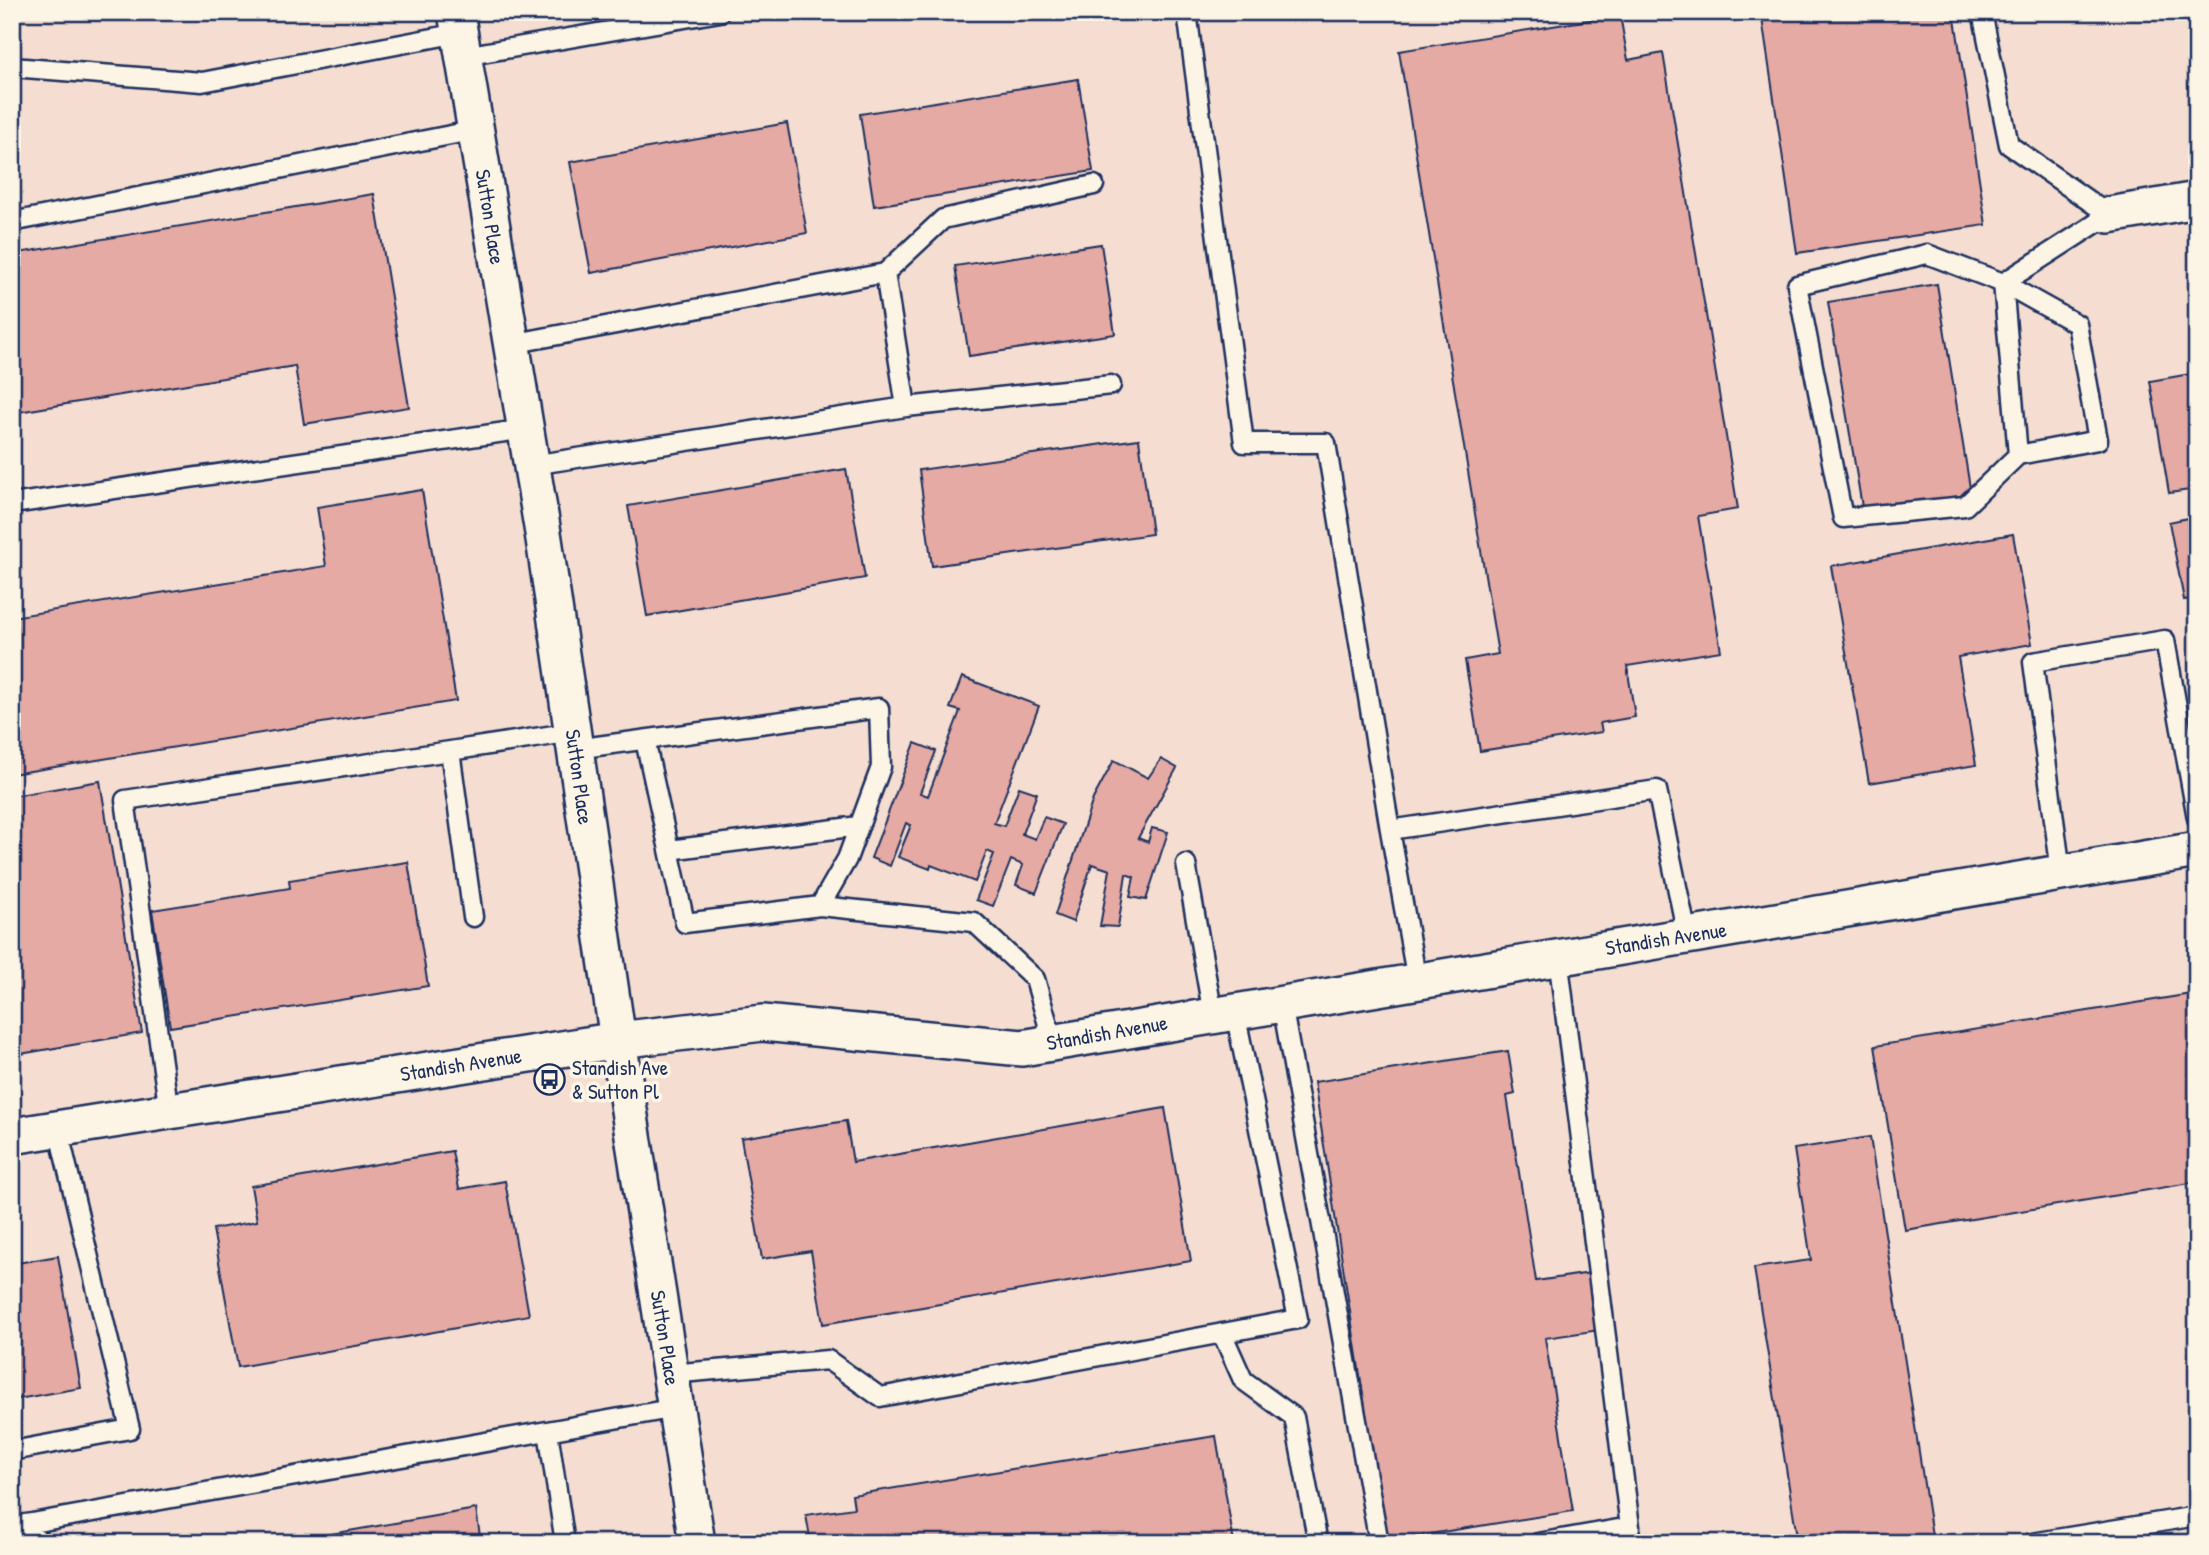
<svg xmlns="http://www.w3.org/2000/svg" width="2209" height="1555" font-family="'Patrick Hand',sans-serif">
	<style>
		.built { fill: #f5ded1 }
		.building { fill: #e5aaa3; stroke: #1b2f5e; stroke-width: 2 }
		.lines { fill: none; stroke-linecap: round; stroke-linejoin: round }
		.service-casing { stroke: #1b2f5e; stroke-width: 23 }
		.minor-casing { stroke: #1b2f5e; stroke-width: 40 }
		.service { stroke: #fcf5e5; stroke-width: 18 }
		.minor { stroke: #fcf5e5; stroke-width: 35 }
		.labels { text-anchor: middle; stroke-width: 7; stroke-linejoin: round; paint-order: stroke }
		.street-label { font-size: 21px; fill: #1b2f5e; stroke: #fcf5e5 }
		.poi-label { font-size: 21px; fill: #1b2f5e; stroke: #fcf5e5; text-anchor: start }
	</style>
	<rect width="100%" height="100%" fill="#fcf5e5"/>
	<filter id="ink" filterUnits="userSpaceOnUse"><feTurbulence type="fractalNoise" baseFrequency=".0143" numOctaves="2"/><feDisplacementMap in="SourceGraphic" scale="14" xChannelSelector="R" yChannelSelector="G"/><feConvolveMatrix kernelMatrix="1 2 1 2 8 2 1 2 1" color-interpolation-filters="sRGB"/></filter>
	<g filter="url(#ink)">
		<path class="built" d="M 12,12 L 2197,12 L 2197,1543 L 12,1543 Z"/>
		<path class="building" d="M 1761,12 L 1954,12 L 1986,225 L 1797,253 Z
			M 2189,12 L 2197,12 L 2197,54 Z
			M 1620,15 L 1628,60 L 1663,53 L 1738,509 L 1698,516 L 1721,651 L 1627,666 L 1635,717 L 1600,723 L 1602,732 L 1480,751 L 1465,660 L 1498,654 L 1399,51 Z
			M 1078,79 L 1093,171 L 874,206 L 860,114 Z
			M 787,123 L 807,233 L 591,273 L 570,162 Z
			M 374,194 L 409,407 L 304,424 L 295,366 L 12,413 L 12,254 Z
			M 1101,244 L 1115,334 L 969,356 L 955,266 Z
			M 1937,284 L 1971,494 L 1863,513 L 1828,302 Z
			M 2196,373 L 2197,489 L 2169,493 L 2150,381 Z
			M 1139,439 L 1152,534 L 932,566 L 919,470 Z
			M 846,469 L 865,578 L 647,616 L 628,506 Z
			M 422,490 L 456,701 L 12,774 L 12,617 L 326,566 L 317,507 Z
			M 2197,516 L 2197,598 L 2184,600 L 2169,522 Z
			M 2013,534 L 2032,644 L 1958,657 L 1976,765 L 1869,783 L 1831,566 Z
			M 962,677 L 1039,706 L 994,823 L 1004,826 L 1019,787 L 1037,793 L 1022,834 L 1035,839 L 1044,817 L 1063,824 L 1036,893 L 1016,885 L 1023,865 L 1011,860 L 993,906 L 976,900 L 994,854 L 987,851 L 975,882 L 931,865 L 930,869 L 898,857 L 911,825 L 906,823 L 890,866 L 871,858 L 915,743 L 936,751 L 920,793 L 928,796 L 960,711 L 950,708 Z
			M 1161,759 L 1177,768 L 1138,838 L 1148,842 L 1152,828 L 1168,832 L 1146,900 L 1130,897 L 1134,877 L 1126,874 L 1118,927 L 1100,926 L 1110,870 L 1092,864 L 1073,922 L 1055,915 L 1093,799 L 1114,760 L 1148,778 Z
			M 100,781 L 142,1033 L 20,1054 L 12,1007 L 12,796 Z
			M 408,862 L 428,986 L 170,1027 L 152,910 L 290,888 L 289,880 Z
			M 2197,993 L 2197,1182 L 1905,1230 L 1875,1046 Z
			M 1508,1051 L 1515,1094 L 1507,1096 L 1536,1281 L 1591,1273 L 1600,1330 L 1545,1338 L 1573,1511 L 1386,1541 L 1314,1082 Z
			M 1165,1108 L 1191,1261 L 823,1324 L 811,1251 L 762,1259 L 741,1138 L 846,1121 L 853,1162 Z
			M 1870,1137 L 1933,1542 L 1798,1543 L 1754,1268 L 1811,1260 L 1794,1149 Z
			M 452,1151 L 459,1189 L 505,1181 L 529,1315 L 238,1367 L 213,1229 L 257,1221 L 251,1186 Z
			M 12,1234 L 17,1263 L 58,1256 L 81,1388 L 12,1400 Z
			M 1216,1436 L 1234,1543 L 811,1543 L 806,1515 L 854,1508 L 852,1495 Z
			M 476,1509 L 481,1543 L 279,1543 Z"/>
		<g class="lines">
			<defs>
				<path id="service" d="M 1187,12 L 1244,443 L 1326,443 L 1390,830
					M 1982,12 L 2009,145 L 2109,215 L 2003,283
					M 464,56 L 720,12
					M 12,67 L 202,82 L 459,33
					M 12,222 L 476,130
					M 885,273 L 943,219 L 1094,185
					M 2003,283 L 2018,455 L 2098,440 L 2077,324 L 2003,283 L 1927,254 L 1797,285 L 1843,518 L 1965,506 L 2018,455
					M 511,344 L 885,273 L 906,407 L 532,465
					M 906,407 L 1111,385
					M 12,504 L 526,429
					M 575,749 L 879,708 L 881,767 L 847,859 L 820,906 L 685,923 L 645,740
					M 669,850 L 859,826
					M 1186,864 L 1213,1015
					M 2061,872 L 2033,662 L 2165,640 L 2197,818
					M 820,906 L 974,922 L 1035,979 L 1053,1042
					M 473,917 L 450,751 L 573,732
					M 1417,981 L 1390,830 L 1657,790 L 1687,935
					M 1282,1004 L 1379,1543
					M 169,1112 L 125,800 L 450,751
					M 1222,1333 L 1243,1380 L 1294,1417 L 1318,1543
					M 670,1374 L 828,1360 L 880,1397 L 1298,1319 L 1235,1012
					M 548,1431 L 565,1543
					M 12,1451 L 130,1429 L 58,1129
					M 12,1526 L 32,1523
					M 36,1543 L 32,1523 L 676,1408
					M 1538,1543 L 1630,1527 L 1558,957
					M 2032,1543 L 2197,1516"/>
				<path id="minor" d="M 456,12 L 544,539 L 618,1040 L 697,1543
					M 2109,215 L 2197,200
					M 12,1136 L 618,1040 L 763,1023 L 1022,1048 L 2197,850"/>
			</defs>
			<use href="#service" class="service-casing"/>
			<use href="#minor" class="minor-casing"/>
			<use href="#service" class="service"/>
			<use href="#minor" class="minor"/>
		</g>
	</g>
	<defs>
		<symbol id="bus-ring" viewBox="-11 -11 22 22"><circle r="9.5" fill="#fcf5e5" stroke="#1b2f5e" stroke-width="1.5"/><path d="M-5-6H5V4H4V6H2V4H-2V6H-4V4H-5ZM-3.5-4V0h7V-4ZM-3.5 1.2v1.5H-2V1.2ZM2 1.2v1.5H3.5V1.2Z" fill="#1b2f5e"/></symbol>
	</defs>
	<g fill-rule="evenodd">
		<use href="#bus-ring" x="532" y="1062" width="35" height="35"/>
	</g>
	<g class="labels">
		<g class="street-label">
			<text transform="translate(490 217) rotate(81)" y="7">Sutton Place</text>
			<text transform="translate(579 777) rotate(82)" y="7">Sutton Place</text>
			<text transform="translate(1666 939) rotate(-9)" y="7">Standish Avenue</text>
			<text transform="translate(1107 1033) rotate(-10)" y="7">Standish Avenue</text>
			<text transform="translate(461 1065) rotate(-9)" y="7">Standish Avenue</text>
			<text transform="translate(665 1338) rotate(81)" y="7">Sutton Place</text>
		</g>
		<g class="poi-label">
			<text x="572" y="1075">Standish Ave<tspan x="572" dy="24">&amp; Sutton Pl</tspan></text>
		</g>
	</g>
	<rect width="2209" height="1555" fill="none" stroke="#fcf5e5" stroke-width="42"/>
	<rect x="21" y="21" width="2167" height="1513" fill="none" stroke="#1b2f5e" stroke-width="2.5" filter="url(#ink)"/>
</svg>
